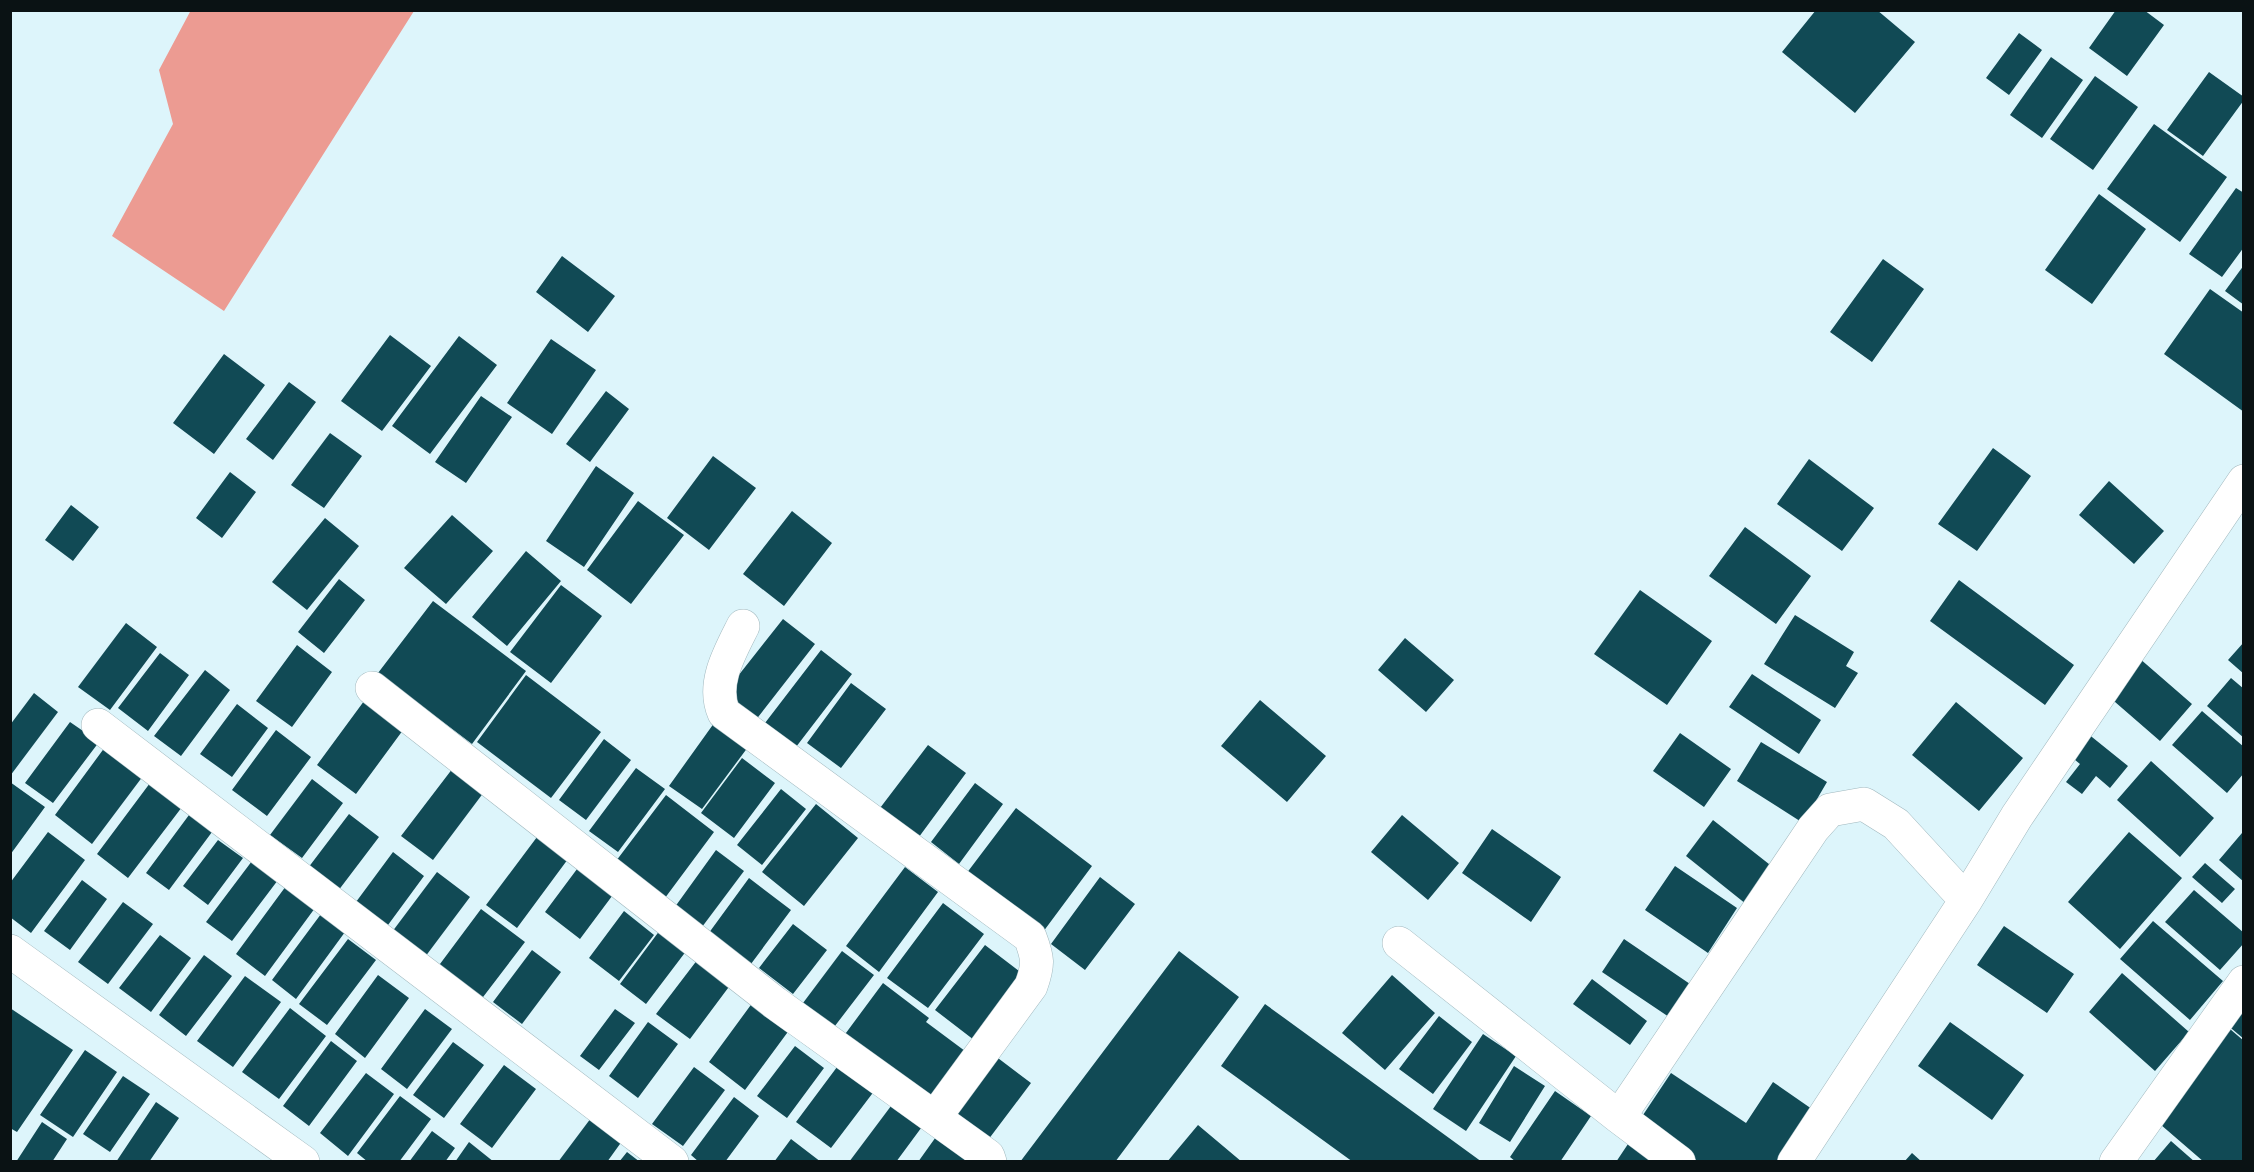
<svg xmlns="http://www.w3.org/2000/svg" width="2254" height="1172" font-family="'Space Grotesk',sans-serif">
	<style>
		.water { fill: #ec9b92 }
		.building { fill: #114a55 }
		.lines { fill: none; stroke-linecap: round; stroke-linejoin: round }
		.street-casing { stroke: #a1b8be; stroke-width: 34 }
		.street { stroke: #fff; stroke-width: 33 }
	</style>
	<rect width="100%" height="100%" fill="#ddf5fb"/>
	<path class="water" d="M 191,10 L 414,11 L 224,311 L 112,236 L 173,124 L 159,70 Z"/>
	<path class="building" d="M 1816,10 L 1877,10 L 1915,42 L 1855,113 L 1782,52 Z
		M 2116,10 L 2144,10 L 2164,25 L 2127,76 L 2089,48 Z
		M 2019,33 L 2042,50 L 2009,95 L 1986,78 Z
		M 2051,57 L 2083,80 L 2042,138 L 2010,115 Z
		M 2209,72 L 2244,97 L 2244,100 L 2203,156 L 2167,130 Z
		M 2095,76 L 2138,107 L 2093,170 L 2050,139 Z
		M 2154,124 L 2227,177 L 2180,242 L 2107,189 Z
		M 2236,188 L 2244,193 L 2244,247 L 2222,277 L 2189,254 Z
		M 2099,194 L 2146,229 L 2092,304 L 2045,270 Z
		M 562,256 L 615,296 L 588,332 L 536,292 Z
		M 1883,259 L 1924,289 L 1872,362 L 1830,332 Z
		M 2244,265 L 2244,305 L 2225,291 Z
		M 2210,289 L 2244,313 L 2244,412 L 2164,354 Z
		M 390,335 L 431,366 L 382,431 L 341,401 Z
		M 459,336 L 497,365 L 430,454 L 392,426 Z
		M 551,339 L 596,370 L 552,434 L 507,403 Z
		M 224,354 L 265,385 L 214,454 L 173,423 Z
		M 289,382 L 316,402 L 273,460 L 246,439 Z
		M 606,391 L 629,409 L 590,462 L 566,444 Z
		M 481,396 L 512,417 L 466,483 L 435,462 Z
		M 330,433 L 362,456 L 324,508 L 291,485 Z
		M 1993,448 L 2031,476 L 1977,551 L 1938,524 Z
		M 713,456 L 756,488 L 709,550 L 667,518 Z
		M 1809,459 L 1874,508 L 1842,551 L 1777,504 Z
		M 596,466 L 634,493 L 584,567 L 546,541 Z
		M 230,472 L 256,492 L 222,538 L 196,518 Z
		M 2109,481 L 2164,531 L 2134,564 L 2079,515 Z
		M 638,501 L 684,535 L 631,604 L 587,570 Z
		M 71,505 L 99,527 L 73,561 L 45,540 Z
		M 792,511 L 832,543 L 784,606 L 743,574 Z
		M 452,515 L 493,551 L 446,604 L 404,568 Z
		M 325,518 L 359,546 L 307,610 L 272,582 Z
		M 1745,527 L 1811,576 L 1776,624 L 1709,576 Z
		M 526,551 L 561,581 L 507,646 L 472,617 Z
		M 339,579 L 365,600 L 324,653 L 298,632 Z
		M 1959,580 L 2074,665 L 2045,705 L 1930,621 Z
		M 561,585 L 602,616 L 551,683 L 510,652 Z
		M 1640,590 L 1712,641 L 1667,705 L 1594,654 Z
		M 433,601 L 526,671 L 472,744 L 378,673 Z
		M 1795,615 L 1854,652 L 1846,666 L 1858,673 L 1835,708 L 1764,664 Z
		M 783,619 L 815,644 L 755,721 L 723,695 Z
		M 126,623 L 157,647 L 110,710 L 78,687 Z
		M 1405,638 L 1454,680 L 1426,712 L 1378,670 Z
		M 2244,642 L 2244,674 L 2228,660 Z
		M 297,645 L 332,672 L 292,727 L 256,701 Z
		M 821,650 L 852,674 L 796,747 L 765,723 Z
		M 160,653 L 189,675 L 148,731 L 118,708 Z
		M 2139,658 L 2192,704 L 2160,741 L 2107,695 Z
		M 205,670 L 230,690 L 181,756 L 154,736 Z
		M 1752,674 L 1821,720 L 1799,754 L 1729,707 Z
		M 526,675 L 601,732 L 551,798 L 477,742 Z
		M 2231,678 L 2244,689 L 2244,738 L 2207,706 Z
		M 851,683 L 886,709 L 841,768 L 807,743 Z
		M 34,693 L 58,712 L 10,776 L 10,725 Z
		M 367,697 L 406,726 L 356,794 L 317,765 Z
		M 1260,700 L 1326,756 L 1287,802 L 1221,746 Z
		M 1956,702 L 2023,758 L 1979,811 L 1912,755 Z
		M 237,704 L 268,728 L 232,777 L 200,754 Z
		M 2202,711 L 2244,747 L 2244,773 L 2227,793 L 2172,745 Z
		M 717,719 L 751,743 L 702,809 L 669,786 Z
		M 70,722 L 99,742 L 53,803 L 25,783 Z
		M 276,730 L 311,757 L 267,816 L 232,790 Z
		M 1680,733 L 1731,769 L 1704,807 L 1653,771 Z
		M 2087,733 L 2128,766 L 2110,788 L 2096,776 L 2082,794 L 2066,782 L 2080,764 L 2069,755 Z
		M 604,739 L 631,760 L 586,820 L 559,800 Z
		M 1761,742 L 1827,782 L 1803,823 L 1737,781 Z
		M 108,743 L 146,772 L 92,844 L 55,815 Z
		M 928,745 L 966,773 L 916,841 L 877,812 Z
		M 742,758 L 775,783 L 734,838 L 701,813 Z
		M 2151,761 L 2214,818 L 2180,857 L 2117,800 Z
		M 456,764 L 487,788 L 433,860 L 401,836 Z
		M 636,768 L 665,789 L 618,852 L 589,831 Z
		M 312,779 L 343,803 L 302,858 L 270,835 Z
		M 10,782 L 45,807 L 10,855 Z
		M 150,783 L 182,807 L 128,878 L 97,854 Z
		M 975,783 L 1003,804 L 959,864 L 931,842 Z
		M 781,789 L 806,809 L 762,865 L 737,845 Z
		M 666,795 L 714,832 L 662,902 L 613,865 Z
		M 816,804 L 858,838 L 804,906 L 762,872 Z
		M 1016,808 L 1092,866 L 1043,932 L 966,874 Z
		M 349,814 L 379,837 L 338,891 L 308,868 Z
		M 189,815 L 212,832 L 169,890 L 146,873 Z
		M 1402,815 L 1459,863 L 1428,900 L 1371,852 Z
		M 1713,820 L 1774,868 L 1746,904 L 1686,856 Z
		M 1492,829 L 1561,877 L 1531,922 L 1462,873 Z
		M 48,832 L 85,860 L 31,933 L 10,917 L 10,883 Z
		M 2129,832 L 2182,878 L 2120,949 L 2068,902 Z
		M 2242,833 L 2244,834 L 2244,882 L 2219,860 Z
		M 537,837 L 568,859 L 517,928 L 486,905 Z
		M 218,840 L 243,858 L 208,905 L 183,886 Z
		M 716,850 L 744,871 L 699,931 L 672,911 Z
		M 393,852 L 424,876 L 388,925 L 356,902 Z
		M 252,861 L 278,880 L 232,941 L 206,922 Z
		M 583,861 L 618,888 L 580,939 L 545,912 Z
		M 2205,863 L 2235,889 L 2222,903 L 2192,877 Z
		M 1675,866 L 1737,908 L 1708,953 L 1645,910 Z
		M 905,867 L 938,892 L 879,972 L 846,946 Z
		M 437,872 L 470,897 L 425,957 L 392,932 Z
		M 1100,877 L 1135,904 L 1085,970 L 1051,944 Z
		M 749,878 L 791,910 L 745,972 L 703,941 Z
		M 82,880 L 107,899 L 70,950 L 44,931 Z
		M 286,886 L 315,908 L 265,976 L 236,954 Z
		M 2194,890 L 2244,933 L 2244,943 L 2220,970 L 2165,922 Z
		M 123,902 L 153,924 L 108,984 L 78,962 Z
		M 943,903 L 984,934 L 928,1008 L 887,978 Z
		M 481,909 L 525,942 L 480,1001 L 437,968 Z
		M 624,911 L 654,935 L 619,981 L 589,958 Z
		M 321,914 L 345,932 L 296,999 L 272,980 Z
		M 2153,921 L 2223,981 L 2190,1020 L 2120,959 Z
		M 793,924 L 827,950 L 793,994 L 759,968 Z
		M 663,926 L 690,946 L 646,1004 L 620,984 Z
		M 2004,926 L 2074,974 L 2047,1013 L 1977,965 Z
		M 160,935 L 191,958 L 151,1012 L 119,988 Z
		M 348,939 L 376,960 L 327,1025 L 299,1004 Z
		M 1624,939 L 1690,984 L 1669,1017 L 1602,972 Z
		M 985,945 L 1023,974 L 974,1040 L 935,1010 Z
		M 532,950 L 561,972 L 522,1024 L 493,1002 Z
		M 842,951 L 874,975 L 828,1035 L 797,1011 Z
		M 1179,951 L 1239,997 L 1115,1162 L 1020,1162 Z
		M 204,955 L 232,976 L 186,1036 L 159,1015 Z
		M 701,955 L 734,980 L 690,1039 L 656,1014 Z
		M 2122,973 L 2189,1032 L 2155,1071 L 2089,1012 Z
		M 378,975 L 409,998 L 365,1058 L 335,1034 Z
		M 1392,975 L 1435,1013 L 1385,1070 L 1342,1033 Z
		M 245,976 L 281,1002 L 233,1067 L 197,1041 Z
		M 1592,979 L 1647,1021 L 1630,1045 L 1573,1004 Z
		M 883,983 L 929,1018 L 926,1022 L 969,1054 L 932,1103 L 840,1041 Z
		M 2244,991 L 2244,1039 L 2220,1019 Z
		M 753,1002 L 790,1029 L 745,1090 L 709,1062 Z
		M 1265,1004 L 1482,1162 L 1353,1162 L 1221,1066 Z
		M 10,1008 L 73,1050 L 17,1132 L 10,1128 Z
		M 290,1008 L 326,1036 L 279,1099 L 242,1072 Z
		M 425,1009 L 452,1029 L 407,1089 L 381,1069 Z
		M 615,1009 L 635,1023 L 599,1070 L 580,1056 Z
		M 1439,1016 L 1472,1042 L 1433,1094 L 1399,1069 Z
		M 648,1022 L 678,1044 L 638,1098 L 609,1076 Z
		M 1950,1022 L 2024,1075 L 1992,1120 L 1918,1066 Z
		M 2230,1029 L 2244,1041 L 2244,1162 L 2204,1162 L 2153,1118 Z
		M 1483,1034 L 1516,1056 L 1466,1131 L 1433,1109 Z
		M 331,1041 L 357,1061 L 309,1126 L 283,1106 Z
		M 453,1042 L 484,1065 L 444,1118 L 413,1095 Z
		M 795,1046 L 824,1068 L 787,1118 L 757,1096 Z
		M 85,1050 L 117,1072 L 73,1137 L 40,1115 Z
		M 990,1052 L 1031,1083 L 985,1144 L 945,1113 Z
		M 840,1063 L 875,1090 L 831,1148 L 796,1122 Z
		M 504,1065 L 536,1089 L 492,1148 L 460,1124 Z
		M 1514,1066 L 1545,1086 L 1510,1142 L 1479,1123 Z
		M 694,1067 L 725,1090 L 683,1146 L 652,1124 Z
		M 366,1073 L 394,1094 L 348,1156 L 320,1133 Z
		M 1671,1073 L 1746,1123 L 1773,1082 L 1822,1116 L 1791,1162 L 1699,1162 L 1639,1121 Z
		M 123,1076 L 150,1094 L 110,1152 L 83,1134 Z
		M 1555,1091 L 1591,1116 L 1560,1162 L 1516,1162 L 1510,1157 Z
		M 400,1096 L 431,1119 L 399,1162 L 368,1162 L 357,1153 Z
		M 734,1097 L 759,1116 L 725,1162 L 699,1162 L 691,1155 Z
		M 897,1098 L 927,1120 L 896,1162 L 849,1162 Z
		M 156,1102 L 179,1118 L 149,1162 L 116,1162 Z
		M 594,1114 L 625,1137 L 607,1162 L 558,1162 Z
		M 42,1122 L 67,1139 L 52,1162 L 16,1162 Z
		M 1198,1125 L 1242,1162 L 1167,1162 Z
		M 432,1131 L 455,1148 L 445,1162 L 409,1162 Z
		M 938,1134 L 970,1162 L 918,1162 Z
		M 791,1139 L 821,1162 L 774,1162 Z
		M 1630,1141 L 1660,1162 L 1616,1162 Z
		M 2171,1141 L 2195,1162 L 2153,1162 Z
		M 469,1142 L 494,1162 L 455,1162 Z
		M 627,1152 L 640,1162 L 619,1162 Z
		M 1912,1153 L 1922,1162 L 1904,1162 Z"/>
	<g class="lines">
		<defs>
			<path id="street" d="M 743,626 C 730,652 711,684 724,713 L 1030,937 C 1038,958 1039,964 1031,986 L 935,1117
				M 372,688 L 775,1003 L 988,1156 L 990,1162
				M 98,725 L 672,1162
				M 1399,943 L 1619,1117 L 1679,1162
				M 10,951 L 303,1162
				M 1619,1117 L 1813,829 L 1830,810 L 1864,804 L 1896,824 L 1966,900
				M 1794,1162 L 1966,900 L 2017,816 L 2244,481
				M 2116,1162 L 2244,982"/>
		</defs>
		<use href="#street" class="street-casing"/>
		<use href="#street" class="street"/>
	</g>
	<rect width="2254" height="1172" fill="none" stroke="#0a1214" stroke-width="24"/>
</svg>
